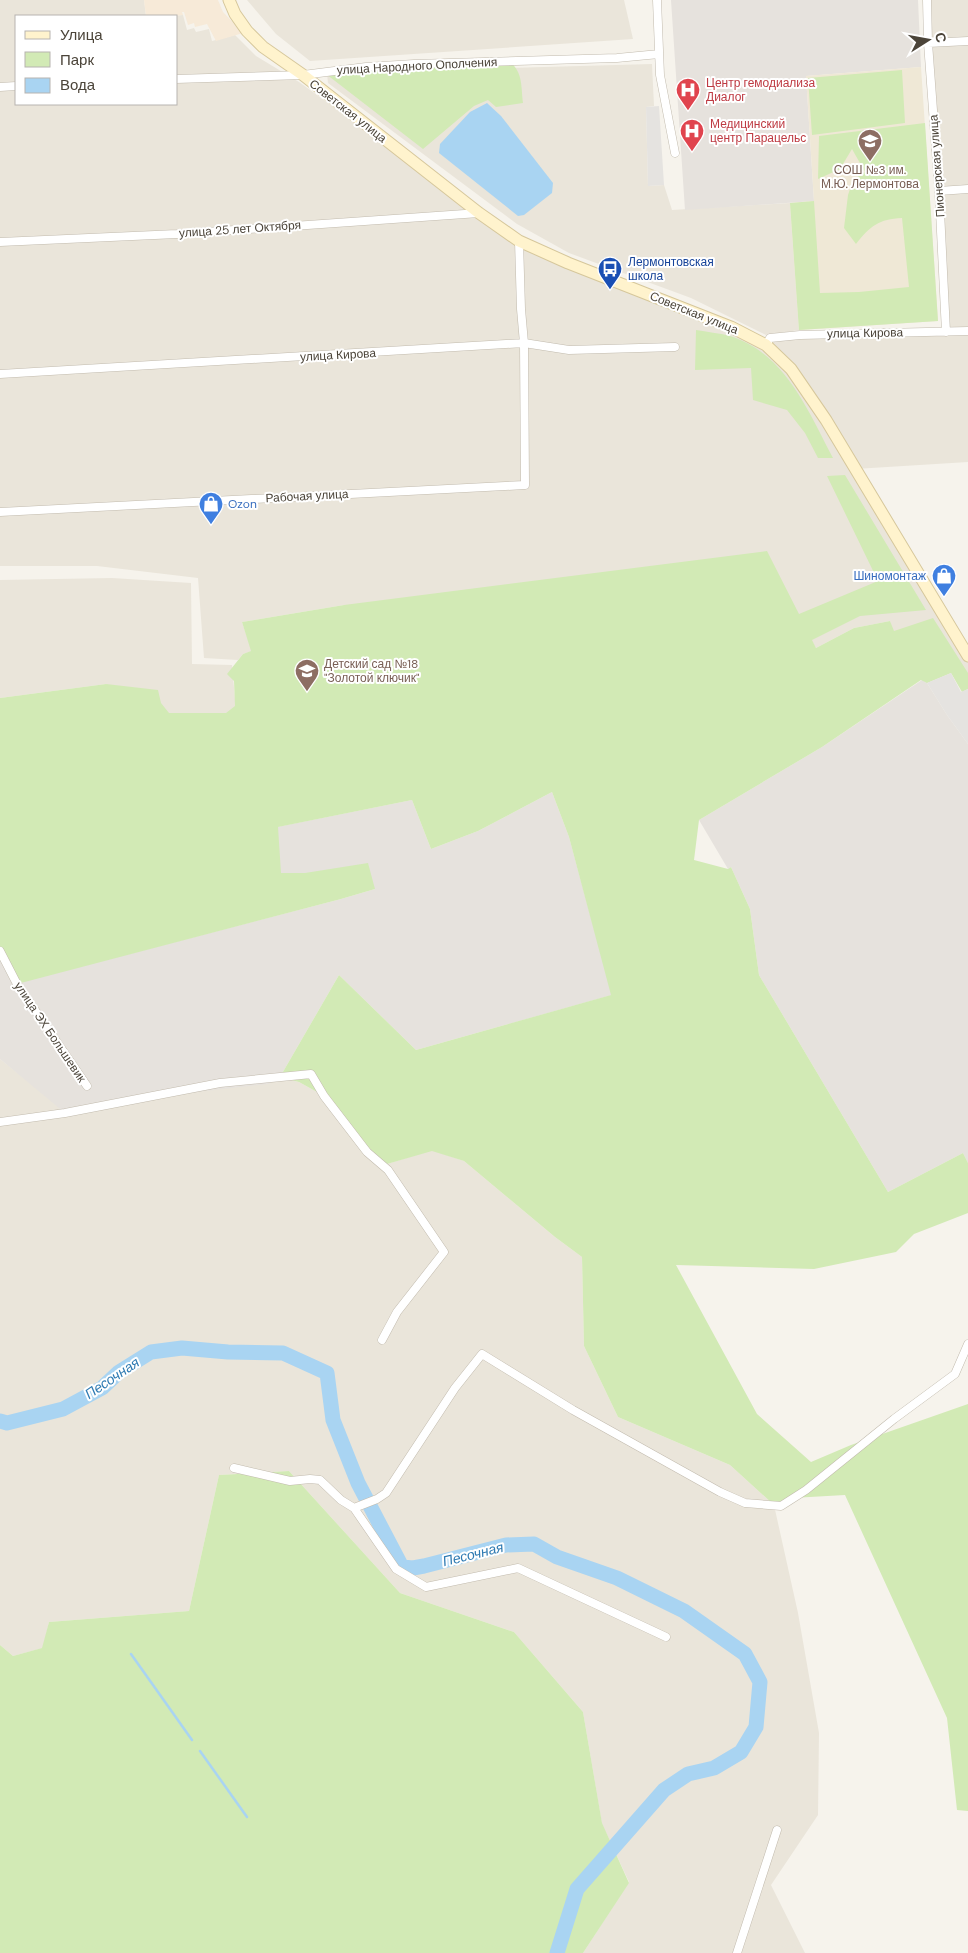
<svg xmlns="http://www.w3.org/2000/svg" width="968" height="1953" font-family="'DM Sans',sans-serif">
	<style>
		.residential { fill: #eae5da }
		.commercial { fill: #f7ead8 }
		.industrial { fill: #e6e2dd }
		.education { fill: #efe8d6 }
		.green { fill: #d2eab5 }
		.parking { fill: #e5e3e0 }
		.water { fill: #a9d4f2 }
		.lines { fill: none; stroke-linecap: round; stroke-linejoin: round }
		.stream { stroke: #a9d4f2; stroke-width: 2.5 }
		.river { stroke: #a9d4f2; stroke-width: 15 }
		.minor-casing { stroke: #c2bbae; stroke-width: 9 }
		.secondary-casing { stroke: #d6c79b; stroke-width: 13 }
		.minor { stroke: #fff; stroke-width: 8 }
		.secondary { stroke: #fff3cd; stroke-width: 11 }
		.labels { text-anchor: middle; stroke-width: 4; stroke-linejoin: round; paint-order: stroke }
		.street-label { font-size: 12px; fill: #4b4439; stroke: #fff }
		.health-label { font-size: 12px; fill: #be3a42; stroke: #fff; text-anchor: start }
		.education-label { font-size: 12px; fill: #785e54; stroke: #fff }
		.transit-label { font-size: 12px; fill: #164399; stroke: #fff; text-anchor: start }
		.shop-label { font-size: 12px; fill: #366cbe; stroke: #fff; text-anchor: start }
		.water-label { font-size: 14px; font-style: italic; fill: #2e7ab2; stroke: #fff }
	</style>
	<rect width="100%" height="100%" fill="#f6f3ec"/>
	<path class="residential" d="M 0,0 L 144,0 L 146,16 L 16,16 L 16,104 L 176,104 L 176,16 L 171,16 L 183,15 L 187,30 L 194,28 L 196,32 L 209,29 L 212,41 L 235,35 L 256,56 L 299,82 L 519,241 L 766,345 L 770,338 L 946,331 L 927,0 L 968,0 L 968,462 L 855,469 L 968,656 L 968,689 L 951,673 L 927,683 L 922,680 L 891,627 L 890,621 L 854,628 L 816,648 L 811,640 L 344,605 L 242,622 L 252,651 L 243,654 L 238,660 L 204,658 L 198,578 L 97,566 L 0,566 Z
		M 247,0 L 624,0 L 633,39 L 310,61 L 276,34 Z
		M 652,64 L 654,106 L 646,107 L 648,186 L 664,185 L 672,210 L 790,203 L 799,330 L 766,335 L 691,298 L 569,253 L 517,224 L 328,83 L 327,73 Z
		M 112,578 L 191,583 L 192,664 L 232,665 L 236,710 L 236,756 L 106,684 L 0,698 L 0,580 Z
		M 0,1059 L 25,1079 L 280,1077 L 299,1082 L 317,1092 L 361,1151 L 387,1164 L 432,1150 L 464,1161 L 555,1237 L 582,1257 L 584,1346 L 618,1417 L 730,1465 L 774,1505 L 798,1613 L 819,1733 L 818,1815 L 771,1885 L 805,1953 L 583,1953 L 629,1882 L 602,1824 L 583,1712 L 514,1632 L 400,1593 L 289,1471 L 219,1475 L 189,1611 L 49,1622 L 43,1648 L 13,1656 L 0,1645 Z"/>
	<path class="commercial" d="M 144,0 L 218,0 L 223,12 L 243,33 L 216,41 L 207,24 L 195,27 L 194,23 L 188,25 L 184,12 L 182,12 L 183,15 L 171,16 L 146,16 Z"/>
	<path class="industrial" d="M 671,0 L 918,0 L 921,67 L 806,76 L 814,201 L 685,210 Z
		M 922,680 L 927,683 L 947,715 L 968,744 L 968,1163 L 963,1153 L 888,1192 L 759,975 L 750,909 L 731,867 L 728,869 L 699,820 L 822,747 Z
		M 552,792 L 569,837 L 612,995 L 416,1050 L 339,975 L 280,1077 L 268,1084 L 152,1097 L 65,1113 L 0,1059 L 0,951 L 17,983 L 341,899 L 375,889 L 305,873 L 280,873 L 277,827 L 412,800 L 431,849 L 478,831 Z"/>
	<path class="education" d="M 921,67 L 938,321 L 799,330 L 790,203 L 814,201 L 806,76 Z"/>
	<path class="green" d="M 510,62 C 523,72 521,87 523,103 L 496,107 L 488,100 L 474,106 L 423,149 L 326,74 L 354,70 Z
		M 902,70 L 905,123 L 812,135 L 808,78 Z
		M 925,123 L 938,321 L 799,330 L 790,203 L 814,201 L 820,293 L 859,292 L 909,287 L 902,218 C 879,219 870,226 856,244 L 844,228 L 848,195 L 853,180 L 865,172 L 852,149 L 840,169 L 818,179 L 819,136 Z
		M 696,330 C 707,332 719,333 730,336 C 785,353 808,411 833,458 L 818,458 L 805,433 L 787,410 L 753,400 L 751,368 L 695,370 Z
		M 845,475 L 926,610 L 860,616 L 812,640 L 816,648 L 854,628 L 890,621 L 894,631 L 933,618 L 968,673 L 968,689 L 962,692 L 951,673 L 927,683 L 921,680 L 822,747 L 699,820 L 694,860 L 728,869 L 731,867 L 750,909 L 759,975 L 888,1192 L 963,1153 L 968,1163 L 968,1213 L 914,1234 L 896,1252 L 814,1269 L 676,1265 L 757,1414 L 811,1462 L 851,1445 L 968,1404 L 968,1811 L 957,1810 L 947,1718 L 845,1495 L 792,1498 L 774,1505 L 730,1465 L 618,1417 L 584,1346 L 582,1257 L 555,1237 L 464,1161 L 432,1151 L 387,1164 L 361,1151 L 317,1092 L 299,1082 L 280,1077 L 339,975 L 416,1050 L 611,995 L 569,837 L 552,792 L 478,831 L 431,849 L 412,800 L 278,827 L 281,873 L 305,873 L 368,863 L 375,889 L 341,899 L 17,984 L 0,951 L 0,698 L 106,684 L 158,690 L 161,703 L 169,713 L 226,713 L 235,706 L 234,681 L 227,674 L 243,654 L 251,651 L 242,622 L 344,605 L 767,551 L 799,614 L 878,581 L 827,476 Z
		M 289,1471 L 400,1593 L 514,1632 L 583,1712 L 602,1823 L 629,1883 L 583,1953 L 0,1953 L 0,1645 L 13,1656 L 42,1648 L 49,1622 L 189,1611 L 219,1475 Z"/>
	<path class="parking" d="M 659,106 L 664,185 L 648,186 L 646,107 Z
		M 951,673 L 961,692 L 968,689 L 968,744 L 947,715 L 927,683 Z"/>
	<path class="water" d="M 487,103 L 501,116 L 553,183 L 552,193 L 524,215 L 518,216 L 439,153 L 440,144 L 470,112 Z"/>
	<g class="lines">
		<path class="stream" d="M 131,1654 L 192,1740
			M 200,1751 L 247,1817"/>
		<path class="river" d="M 0,1421 L 7,1423 L 63,1409 L 102,1388 L 119,1372 L 151,1352 L 182,1348 L 228,1352 L 283,1353 L 327,1373 L 333,1420 L 358,1483 L 402,1567 L 413,1568 L 424,1566 L 506,1545 L 534,1544 L 557,1557 L 617,1578 L 684,1611 L 745,1654 L 760,1682 L 756,1727 L 741,1752 L 714,1768 L 688,1774 L 664,1790 L 577,1889 L 557,1953"/>
		<defs>
			<path id="minor" d="M 657,0 L 660,75 L 675,153
				M 927,0 L 928,43 L 939,191 L 946,332
				M 928,43 L 968,41
				M 176,79 L 303,75 L 366,67 L 414,64 L 617,58 L 659,54
				M 0,87 L 16,86
				M 939,191 L 968,189
				M 0,242 L 177,234 L 479,213
				M 766,345 L 770,338 L 800,335 L 968,331
				M 0,374 L 524,343 L 569,350 L 675,347
				M 0,512 L 525,485 L 524,343 L 521,309 L 519,241
				M 0,951 L 17,984 L 87,1086
				M 0,1122 L 65,1113 L 220,1083 L 311,1074 L 324,1096 L 367,1152 L 388,1170 L 444,1252 L 397,1312 L 382,1340
				M 234,1468 L 290,1481 L 310,1479 L 320,1480 L 341,1500 L 354,1508 L 396,1569 L 426,1587 L 518,1568 L 666,1637
				M 354,1508 L 377,1499 L 386,1493 L 455,1388 L 482,1354 L 573,1410 L 720,1492 L 745,1503 L 781,1506 L 806,1490 L 894,1419 L 955,1374 L 968,1344
				M 737,1953 L 777,1830"/>
			<path id="secondary" d="M 229,0 L 235,14 L 247,31 L 263,47 L 303,75 L 479,213 L 519,241 L 568,263 L 731,327 L 766,345 L 791,369 L 826,420 L 968,656"/>
		</defs>
		<use href="#minor" class="minor-casing"/>
		<use href="#secondary" class="secondary-casing"/>
		<use href="#minor" class="minor"/>
		<use href="#secondary" class="secondary"/>
	</g>
	<defs>
		<symbol id="hospital-pin" viewBox="-11 -11 22 30"><path d="M0 17L-7.5 6A9.5 9.5 0 1 1 7.5 6Z" fill="#e0444e" stroke="#fff"/><path d="M-5-5h3v3.5h4V-5h3V5h-3V1.5h-4V5h-3Z" fill="#fff"/></symbol>
		<symbol id="school-pin" viewBox="-11 -11 22 30"><path d="M0 17L-7.5 6A9.5 9.5 0 1 1 7.5 6Z" fill="#8d6e63" stroke="#fff"/><path d="M0-5L7-2L0 1L-7-2ZM-4 1L0 2.5L4 1V4Q0 6-4 4Z" fill="#fff"/></symbol>
		<symbol id="bus-pin" viewBox="-11 -11 22 30"><path d="M0 17L-7.5 6A9.5 9.5 0 1 1 7.5 6Z" fill="#1a4fb4" stroke="#fff"/><path d="M-5-6H5V4H4V6H2V4H-2V6H-4V4H-5ZM-3.5-4V0h7V-4ZM-3.5 1.2v1.5H-2V1.2ZM2 1.2v1.5H3.5V1.2Z" fill="#fff"/></symbol>
		<symbol id="shop-pin" viewBox="-11 -11 22 30"><path d="M0 17L-7.5 6A9.5 9.5 0 1 1 7.5 6Z" fill="#3f7fe0" stroke="#fff"/><path d="M-5-2.5h2.3a2.7 3.5 0 0 1 5.4 0H5L5.5 6h-11ZM-1.5-2.5h3a1.5 2.3 0 0 0-3 0Z" fill="#fff"/></symbol>
	</defs>
	<g fill-rule="evenodd">
		<use href="#hospital-pin" x="674" y="76" width="28" height="38"/>
		<use href="#hospital-pin" x="678" y="117" width="28" height="38"/>
		<use href="#school-pin" x="856" y="127" width="28" height="38"/>
		<use href="#bus-pin" x="596" y="255" width="28" height="38"/>
		<use href="#shop-pin" x="197" y="490" width="28" height="38"/>
		<use href="#shop-pin" x="930" y="562" width="28" height="38"/>
		<use href="#school-pin" x="293" y="657" width="28" height="38"/>
	</g>
	<g class="labels">
		<g class="street-label">
			<text transform="translate(417 66) rotate(-3)" y="4">улица Народного Ополчения</text>
			<text transform="translate(348 111) rotate(38)" y="4">Советская улица</text>
			<text transform="translate(937 166) rotate(-94)" y="4">Пионерская улица</text>
			<text transform="translate(240 229) rotate(-4)" y="4">улица 25 лет Октября</text>
			<text transform="translate(694 313) rotate(22)" y="4">Советская улица</text>
			<text transform="translate(865 333) rotate(-1)" y="4">улица Кирова</text>
			<text transform="translate(338 355) rotate(-3)" y="4">улица Кирова</text>
			<text transform="translate(307 496) rotate(-3)" y="4">Рабочая улица</text>
			<text transform="translate(50 1032) rotate(56)" y="4">улица ЭХ Большевик</text>
		</g>
		<g class="health-label">
			<text x="706" y="87">Центр гемодиализа<tspan x="706" dy="14">Диалог</tspan></text>
			<text x="710" y="128">Медицинский<tspan x="710" dy="14">центр Парацельс</tspan></text>
		</g>
		<g class="education-label">
			<text x="870" y="174">СОШ №3 им.<tspan x="870" dy="14">М.Ю. Лермонтова</tspan></text>
			<text x="324" y="668" text-anchor="start">Детский сад №18<tspan x="324" dy="14">"Золотой ключик"</tspan></text>
		</g>
		<g class="transit-label">
			<text x="628" y="266">Лермонтовская<tspan x="628" dy="14">школа</tspan></text>
		</g>
		<g class="shop-label">
			<text x="228" y="508">Ozon</text>
			<text x="926" y="580" text-anchor="end">Шиномонтаж</text>
		</g>
		<g class="water-label">
			<text transform="translate(112 1378) rotate(-34)" y="5">Песочная</text>
			<text transform="translate(473 1554) rotate(-14)" y="5">Песочная</text>
		</g>
	</g>
	<rect x="15" y="15" width="162" height="90" fill="#ffffff" stroke="#b7b4b0"/>
	<rect x="25" y="31" width="25" height="8" fill="#fff3cd" stroke="#b7b4b0"/>
	<text x="60" y="40" font-size="15" fill="#4b4439">Улица</text>
	<rect x="25" y="52" width="25" height="15" fill="#d2eab5" stroke="#b7b4b0"/>
	<text x="60" y="65" font-size="15" fill="#4b4439">Парк</text>
	<rect x="25" y="78" width="25" height="15" fill="#a9d4f2" stroke="#b7b4b0"/>
	<text x="60" y="90" font-size="15" fill="#4b4439">Вода</text>
	<g transform="translate(928 40) rotate(79)" stroke="#ffffff" stroke-width="4" paint-order="stroke">
	<path d="M0-4L9 19L0 12L-9 19Z" fill="#4b4439"/>
	<text y="-8" font-size="14" font-weight="bold" text-anchor="middle" fill="#4b4439">С</text>
	</g>
</svg>
